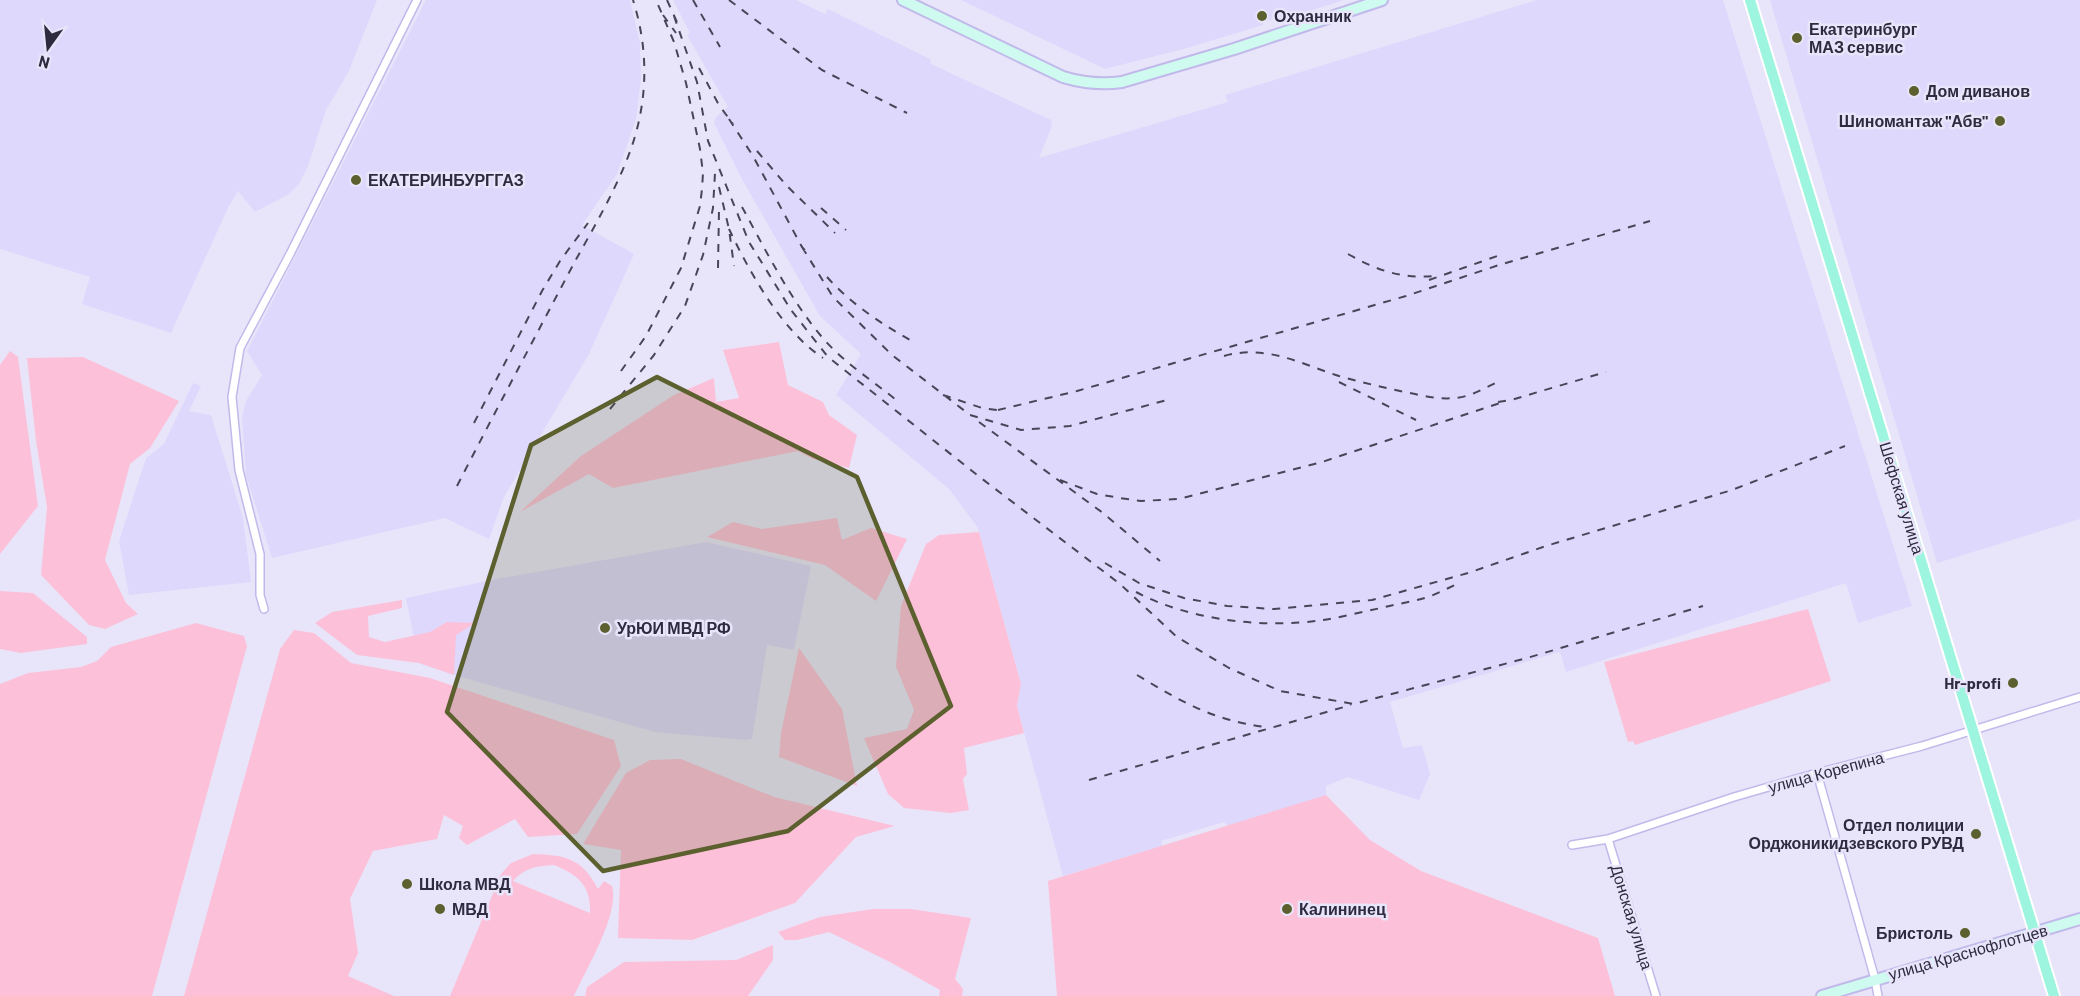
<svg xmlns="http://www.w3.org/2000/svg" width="2080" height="996" font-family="Barlow,sans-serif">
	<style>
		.built { fill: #ded8fc }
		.green { fill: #fcc1d9; fill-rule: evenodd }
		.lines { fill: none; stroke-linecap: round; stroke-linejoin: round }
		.minor-casing { stroke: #c2b9eb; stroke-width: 10 }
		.secondary-casing { stroke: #c2b9eb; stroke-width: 14 }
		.primary-casing { stroke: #fff; stroke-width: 14 }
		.minor { stroke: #fff; stroke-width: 7 }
		.secondary { stroke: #cefaef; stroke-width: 10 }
		.primary { stroke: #9df5df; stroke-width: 10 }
		.rail { stroke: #494559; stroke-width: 2; stroke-dasharray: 8 8; stroke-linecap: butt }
		.marked { fill: #5c602e; fill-opacity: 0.2; stroke: #5c602e; stroke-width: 4.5; stroke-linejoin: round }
		.poi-dot { fill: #5c602e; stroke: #e8e5fa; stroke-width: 2 }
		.labels { text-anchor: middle; stroke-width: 5; stroke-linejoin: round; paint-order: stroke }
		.poi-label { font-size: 16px; font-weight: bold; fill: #2f2b3f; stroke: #e8e5fa; text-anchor: start }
		.street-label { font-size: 16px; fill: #2f2b3f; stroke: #e8e5fa }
	</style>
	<rect width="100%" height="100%" fill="#e8e5fa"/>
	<path class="built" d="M 0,0 L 377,0 L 349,71 L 326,110 L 308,166 L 299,184 L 289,194 L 255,212 L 238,191 L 229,206 L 171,333 L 82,304 L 90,277 L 0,249 Z
		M 426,0 L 630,0 L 640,43 L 641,79 L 636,119 L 617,174 L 582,225 L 634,254 L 589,354 L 504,497 L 489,539 L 445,518 L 272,558 L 246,475 L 242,417 L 246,401 L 262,375 L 247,351 Z
		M 673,0 L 796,0 L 825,14 L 828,9 L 930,59 L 931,64 L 1051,120 L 1052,126 L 1039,158 L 1228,102 L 1225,95 L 1537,0 L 1723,0 L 1912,606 L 1858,623 L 1846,583 L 1566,672 L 1560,652 L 1390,702 L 1403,748 L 1422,745 L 1430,774 L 1419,800 L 1348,777 L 1326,786 L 1326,795 L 1229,827 L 1224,822 L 1161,841 L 1162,846 L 1063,876 L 1017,706 L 1021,684 L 978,528 L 949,489 L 836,395 L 861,354 L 820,316 L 743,181 L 714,123 L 716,117 L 728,107 L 687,35 L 690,33 Z
		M 961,0 L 1344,0 L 1275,22 L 1274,19 L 1263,22 L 1263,25 L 1191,47 L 1105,69 Z
		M 1770,0 L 2080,0 L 2080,519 L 1937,563 Z
		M 193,383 L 201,386 L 189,411 L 211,415 L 243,518 L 251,582 L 129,595 L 119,541 L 146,458 L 164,444 Z
		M 706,542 L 811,566 L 794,650 L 767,645 L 752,739 L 745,740 L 655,732 L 454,675 L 419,663 L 406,598 L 496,579 Z"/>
	<path class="green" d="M 779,342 L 788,385 L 823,402 L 829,415 L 857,435 L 849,468 L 813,459 L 798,451 L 613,488 L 589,474 L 520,512 L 581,456 L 674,395 L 714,378 L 716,402 L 739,398 L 723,350 Z
		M 10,351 L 18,357 L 38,506 L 0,554 L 0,365 Z
		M 83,357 L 179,401 L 150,448 L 130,464 L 105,560 L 126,603 L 138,614 L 105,629 L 89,625 L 41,575 L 47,507 L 36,441 L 27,358 Z
		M 837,518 L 842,540 L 871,528 L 907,539 L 876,601 L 825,565 L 707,537 L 733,522 L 762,529 Z
		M 979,532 L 1021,684 L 1017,706 L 1024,733 L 964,748 L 967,774 L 963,779 L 969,810 L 951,813 L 904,808 L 888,794 L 864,738 L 907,729 L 914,710 L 896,667 L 901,606 L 926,544 L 939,535 Z
		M 0,591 L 33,593 L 87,637 L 87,644 L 21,653 L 0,649 Z
		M 402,600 L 402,608 L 368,616 L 369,637 L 385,642 L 430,632 L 447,622 L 475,623 L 456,635 L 454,675 L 419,663 L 357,655 L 315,623 L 332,612 Z
		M 1808,609 L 1831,681 L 1647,741 L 1635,745 L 1633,741 L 1628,742 L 1604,662 Z
		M 196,623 L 244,636 L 247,646 L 152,996 L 0,996 L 0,684 L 28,673 L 81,667 L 97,661 L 111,647 Z
		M 294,630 L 314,633 L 351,663 L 430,678 L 614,740 L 621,766 L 577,834 L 528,837 L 515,819 L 467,845 L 459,838 L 463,826 L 444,815 L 437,839 L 373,851 L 350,899 L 358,953 L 348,976 L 394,996 L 184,996 L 280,649 Z
		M 799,648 L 842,709 L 857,786 L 779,757 L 781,733 Z
		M 681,759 L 774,797 L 895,826 L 856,837 L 795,903 L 692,940 L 618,938 L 621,850 L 583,844 L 626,773 L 650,760 Z
		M 1326,795 L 1370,840 L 1421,871 L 1598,938 L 1615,996 L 1057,996 L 1048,881 Z
		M 533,854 C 565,855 582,858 598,889 L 604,881 L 612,886 C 620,914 586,969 574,996 L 450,996 L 501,874 L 511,863 ZM 554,865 C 578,875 591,885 590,913 L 513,881 C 524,868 537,866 554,865 Z
		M 873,909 L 911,909 L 971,918 L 955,979 L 963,989 L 962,996 L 939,996 L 940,990 L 888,961 L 829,932 L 797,940 L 785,940 L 778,932 L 820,917 Z
		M 773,945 L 773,960 L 748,996 L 585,996 L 587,987 L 624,962 L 736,960 Z"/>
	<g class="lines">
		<defs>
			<path id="minor" d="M 264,609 L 260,595 L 260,554 L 239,470 L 232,397 L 240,348 L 290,254 L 417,0
				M 1817,773 L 1875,979 L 1878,996
				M 1608,839 L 1656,996
				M 1572,845 L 1608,839 L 1734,797 L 1817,773 L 1922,746 L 2080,697"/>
			<path id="secondary" d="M 903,0 L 1063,77 C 1083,83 1101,85 1122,82 L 1234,49 L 1382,0
				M 1822,996 L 2080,919"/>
			<path id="primary" d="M 1750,0 L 2054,996"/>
		</defs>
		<use href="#minor" class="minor-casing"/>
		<use href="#secondary" class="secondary-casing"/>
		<use href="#primary" class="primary-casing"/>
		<use href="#minor" class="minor"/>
		<use href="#secondary" class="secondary"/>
		<use href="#primary" class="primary"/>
		<path class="rail" d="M 667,0 L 677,22
			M 693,0 L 720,47
			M 729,0 L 822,70 L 907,113
			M 663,15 L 676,33
			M 674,16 L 697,82 L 708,141 L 749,242 L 791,310 L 828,357 L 981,478 L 1120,584 L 1177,637 L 1229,668 L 1280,691 L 1354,704 L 1527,658 L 1703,606
			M 699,68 L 719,105 L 733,124
			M 729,119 L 753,156 L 802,247 L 808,254
			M 757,151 L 786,185 L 835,233
			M 719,187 L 729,229 L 734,266
			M 742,207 C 765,249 790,299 821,336 C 842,361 870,379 895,399
			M 821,208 L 846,230
			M 729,229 C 750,273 782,331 823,358
			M 802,247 L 833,297 L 892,355 L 970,415 L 1021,430 L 1070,426 L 1167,400
			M 1348,254 C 1378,271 1402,279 1436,276
			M 718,268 L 719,209
			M 827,277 C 850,303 880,323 910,340
			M 1429,280 L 1503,254
			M 1224,356 C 1266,344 1301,364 1339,376 C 1364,383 1389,389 1415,394 C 1432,398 1452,401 1469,395 C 1479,392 1488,386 1498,382
			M 621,371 L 646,336 L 681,268 L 700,206 L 702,189 L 703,173 L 700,149 L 686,83 L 674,42 L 656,0
			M 1339,382 L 1416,420
			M 943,395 L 982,408 L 1004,411
			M 1498,402 L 1511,400 L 1606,372
			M 610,409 L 654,355 L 685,306 L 703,255 L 713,208 L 715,173
			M 998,410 L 1077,391 L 1406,296 L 1499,265 L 1650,221
			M 979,422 L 1103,513 L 1160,561
			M 474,423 L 542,291 L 560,261 L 588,223
			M 1060,480 L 1097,494 L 1120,498 L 1141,501 L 1179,499 L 1322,462 L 1506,401
			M 457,486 C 495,412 534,339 573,265 C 596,223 627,172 638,125 C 648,83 646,41 633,0
			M 1105,563 L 1139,583 L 1184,598 L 1227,606 L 1274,609 L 1372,600 L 1468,573 L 1546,546 L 1732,490 L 1845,446
			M 1136,592 C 1188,620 1265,629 1323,620 C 1342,617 1362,612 1381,608 C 1396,604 1411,602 1425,598 C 1437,594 1448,588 1459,583
			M 1137,675 C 1182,702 1212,720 1265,727
			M 1089,780 L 1351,705"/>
	</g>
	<path class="marked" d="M 657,377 L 857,477 L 951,706 L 788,831 L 603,871 L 447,712 L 531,445 Z"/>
	<g class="poi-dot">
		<circle cx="1262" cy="16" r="6"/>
		<circle cx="1797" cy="38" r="6"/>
		<circle cx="1914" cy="91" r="6"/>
		<circle cx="2000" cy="121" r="6"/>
		<circle cx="356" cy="180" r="6"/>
		<circle cx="605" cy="628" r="6"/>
		<circle cx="2013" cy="683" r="6"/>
		<circle cx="1976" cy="834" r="6"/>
		<circle cx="407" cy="884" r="6"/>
		<circle cx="440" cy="909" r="6"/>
		<circle cx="1287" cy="909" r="6"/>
		<circle cx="1965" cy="933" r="6"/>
	</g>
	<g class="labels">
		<g class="poi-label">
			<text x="1274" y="22">Охранник</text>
			<text x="1809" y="35">Екатеринбург<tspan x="1809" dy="18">МАЗ сервис</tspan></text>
			<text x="1926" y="97">Дом диванов</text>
			<text x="1988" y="127" text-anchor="end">Шиномантаж "Абв"</text>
			<text x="368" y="186">ЕКАТЕРИНБУРГГАЗ</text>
			<text x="617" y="634">УрЮИ МВД РФ</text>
			<text x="2001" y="689" text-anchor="end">Hr-profi</text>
			<text x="1964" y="831" text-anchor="end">Отдел полиции<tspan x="1964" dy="18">Орджоникидзевского РУВД</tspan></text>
			<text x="419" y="890">Школа МВД</text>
			<text x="452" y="915">МВД</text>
			<text x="1299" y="915">Калининец</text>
			<text x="1953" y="939" text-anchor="end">Бристоль</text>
		</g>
		<g class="street-label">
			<text transform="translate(1902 498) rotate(73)" y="6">Шефская улица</text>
			<text transform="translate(1826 772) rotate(-15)" y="6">улица Корепина</text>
			<text transform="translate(1632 917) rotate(73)" y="6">Донская улица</text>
			<text transform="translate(1968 952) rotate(-16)" y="6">улица Краснофлотцев</text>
		</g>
	</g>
	<g transform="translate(48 48) rotate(195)" stroke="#e8e5fa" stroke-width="4.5" paint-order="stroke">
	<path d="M0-4.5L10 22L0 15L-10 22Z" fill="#2f2b3f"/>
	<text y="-9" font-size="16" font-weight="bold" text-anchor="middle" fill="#2f2b3f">N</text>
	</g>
</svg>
